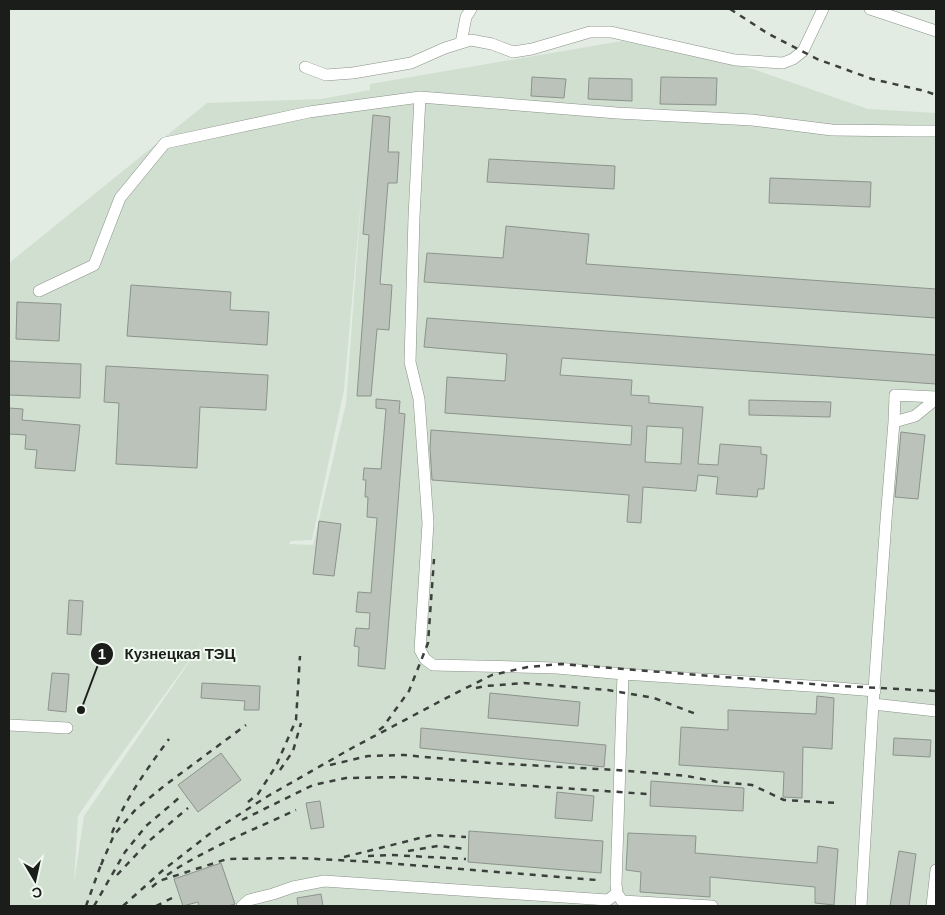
<svg xmlns="http://www.w3.org/2000/svg" width="945" height="915" font-family="Arial,sans-serif">
	<style>
		.built { fill: #d1dfd0; fill-rule: evenodd }
		.building { fill: #bac2b9; stroke: #8c938b; fill-rule: evenodd }
		.lines { fill: none; stroke-linecap: round; stroke-linejoin: round }
		.minor-casing { stroke: #899188; stroke-width: 12 }
		.minor { stroke: #fff; stroke-width: 11 }
		.rail { stroke: #3c403c; stroke-width: 2.5; stroke-dasharray: 6 6; stroke-linecap: butt }
		.leader { fill: none; stroke: #1a1d1a; stroke-width: 2 }
		.callout-dot { fill: #1a1d1a; stroke: #f0f9ef; stroke-width: 2 }
		.mark-label { font-size: 15px; text-anchor: middle; font-weight: bold; fill: #fff }
		.callout-label { font-size: 15px; text-anchor: middle; font-weight: bold; fill: #1a1d1a; stroke: #f0f9ef; stroke-width: 4; stroke-linejoin: round; paint-order: stroke }
	</style>
	<rect width="100%" height="100%" fill="#e3ece2"/>
	<path class="built" d="M 622,41 L 753,69 L 868,109 L 936,113 L 936,906 L 9,906 L 9,263 L 207,103 L 321,99 L 370,90 L 370,84 ZM 362,189 L 346,403 L 313,545 L 289,544 L 291,541 L 312,540 L 344,390 ZM 207,636 L 84,816 L 74,883 L 78,816 L 107,774 Z"/>
	<path class="building" d="M 532,77 L 566,79 L 564,98 L 531,96 Z
		M 661,77 L 717,78 L 716,105 L 660,104 Z
		M 589,78 L 632,79 L 632,101 L 588,99 Z
		M 373,115 L 390,117 L 388,152 L 399,152 L 397,183 L 388,183 L 380,284 L 392,285 L 389,330 L 377,329 L 371,396 L 357,396 L 369,235 L 363,234 Z
		M 489,159 L 615,166 L 614,189 L 487,182 Z
		M 770,178 L 871,182 L 870,207 L 769,203 Z
		M 506,226 L 589,234 L 586,264 L 936,289 L 936,318 L 424,282 L 427,253 L 503,258 Z
		M 131,285 L 231,292 L 230,310 L 269,312 L 267,345 L 127,336 Z
		M 17,302 L 61,304 L 59,341 L 16,339 Z
		M 427,318 L 936,355 L 936,384 L 562,358 L 560,375 L 632,380 L 631,395 L 649,396 L 649,403 L 703,407 L 698,464 L 718,465 L 720,444 L 761,447 L 761,454 L 767,455 L 764,489 L 758,489 L 757,497 L 716,494 L 718,477 L 698,475 L 696,491 L 643,487 L 641,523 L 627,522 L 629,495 L 432,480 L 430,448 L 431,430 L 631,445 L 632,426 L 445,413 L 447,377 L 505,381 L 507,354 L 424,347 ZM 647,426 L 683,428 L 681,464 L 645,462 Z
		M 9,361 L 81,364 L 80,398 L 9,395 Z
		M 106,366 L 268,375 L 266,410 L 200,407 L 197,468 L 116,464 L 119,403 L 104,402 Z
		M 376,399 L 400,401 L 399,413 L 405,414 L 385,669 L 358,666 L 359,647 L 354,646 L 356,628 L 369,629 L 370,613 L 356,612 L 358,592 L 371,593 L 377,518 L 367,517 L 368,497 L 365,497 L 366,480 L 363,480 L 364,468 L 381,469 L 386,409 L 376,408 Z
		M 749,400 L 831,402 L 830,417 L 749,415 Z
		M 9,408 L 23,409 L 22,420 L 80,425 L 75,471 L 35,468 L 37,450 L 25,449 L 26,435 L 9,434 Z
		M 901,432 L 925,435 L 918,499 L 895,497 Z
		M 319,521 L 341,524 L 334,576 L 313,574 Z
		M 69,600 L 83,601 L 81,635 L 67,634 Z
		M 52,673 L 69,674 L 66,712 L 48,710 Z
		M 202,683 L 260,686 L 259,710 L 244,710 L 245,701 L 201,698 Z
		M 490,693 L 580,702 L 578,726 L 488,718 Z
		M 817,696 L 834,698 L 832,749 L 803,747 L 802,798 L 783,797 L 784,772 L 679,765 L 681,727 L 728,730 L 728,710 L 816,714 Z
		M 421,728 L 606,745 L 604,767 L 420,748 Z
		M 894,738 L 931,740 L 930,757 L 893,755 Z
		M 221,753 L 241,780 L 198,812 L 178,785 Z
		M 651,781 L 744,788 L 743,811 L 650,806 Z
		M 557,792 L 594,796 L 592,821 L 555,818 Z
		M 320,801 L 324,827 L 311,829 L 306,803 Z
		M 469,831 L 603,841 L 601,873 L 468,862 Z
		M 628,833 L 696,836 L 695,853 L 817,863 L 818,846 L 838,849 L 834,905 L 815,903 L 815,887 L 710,877 L 710,897 L 640,892 L 641,872 L 626,870 Z
		M 899,851 L 916,854 L 909,906 L 890,906 Z
		M 221,863 L 235,904 L 228,906 L 199,906 L 198,902 L 183,906 L 174,879 Z
		M 321,894 L 323,906 L 298,906 L 297,898 Z"/>
	<g class="lines">
		<defs>
			<path id="minor" d="M 870,9 L 936,31
				M 461,43 L 466,17 L 471,9
				M 305,67 L 326,75 L 353,73 L 411,63 L 445,48 L 471,40 L 492,44 L 513,52 L 532,49 L 590,32 L 611,32 L 735,60 L 783,63 L 793,59 L 803,51 L 823,9
				M 420,97 L 414,217 L 410,362 L 419,399 L 428,523 L 420,650 L 425,659 L 433,665 L 557,668 L 623,674 L 826,687 L 875,691
				M 39,291 L 94,265 L 120,198 L 165,143 L 309,112 L 420,97 L 617,113 L 752,120 L 832,130 L 913,131 L 936,131
				M 936,397 L 895,395 L 894,422 L 886,520 L 873,704 L 936,711
				M 894,422 L 915,416 L 936,399
				M 623,674 L 616,884 L 617,893 L 622,901 L 712,906
				M 9,725 L 67,728
				M 242,906 L 249,900 L 273,894 L 293,887 L 324,881 L 608,900 L 617,893
				M 861,906 L 873,704
				M 932,906 L 936,870"/>
		</defs>
		<use href="#minor" class="minor-casing"/>
		<use href="#minor" class="minor"/>
		<path class="rail" d="M 730,9 L 767,33 L 817,59 L 872,79 L 925,91 L 936,95
			M 476,688 L 486,686 L 524,683 L 608,690 L 654,698 L 696,714
			M 379,730 L 383,727 L 409,691 L 428,643 L 434,559
			M 330,765 L 368,756 L 404,755 L 490,763 L 616,770 L 687,776 L 718,782 L 752,785 L 784,800 L 837,803
			M 280,770 L 293,751 L 301,723
			M 248,802 L 258,794 L 276,766 L 296,720 L 300,656
			M 242,820 L 313,785 L 346,778 L 405,777 L 647,794
			M 112,833 C 125,799 147,769 169,739
			M 408,851 L 438,846 L 467,849
			M 368,856 L 391,855 L 466,859
			M 344,857 L 432,835 L 466,837
			M 101,865 L 114,835 L 136,809 L 164,786 L 246,725
			M 117,875 L 149,841 L 188,808
			M 167,875 C 205,849 255,829 296,810
			M 152,887 L 159,881 L 227,859 L 299,858 L 374,862 L 597,880
			M 86,906 L 103,859
			M 94,906 L 125,852 L 146,826 L 180,797
			M 123,906 L 162,871 L 212,832 L 268,796 L 352,748 L 452,695 L 492,675 L 528,667 L 561,664 L 824,685 L 936,691
			M 156,906 L 172,898"/>
	</g>
	<path class="leader" d="M81 710L102 654"/>
	<g class="callout-dot">
		<circle cx="81" cy="710" r="5"/>
		<circle cx="102" cy="654" r="12"/>
	</g>
	<g class="mark-label">
		<text x="102" y="659">1</text>
	</g>
	<g class="callout-label">
		<text x="180" y="659">Кузнецкая ТЭЦ</text>
	</g>
	<rect width="945" height="915" fill="none" stroke="#1a1d1a" stroke-width="20"/>
	<g transform="translate(35 880) rotate(171)" stroke="#f0f9ef" stroke-width="4" paint-order="stroke">
	<path d="M0-4L9 19L0 12L-9 19Z" fill="#1a1d1a"/>
	<text y="-8" font-size="14" font-weight="bold" text-anchor="middle" fill="#1a1d1a">С</text>
	</g>
</svg>
